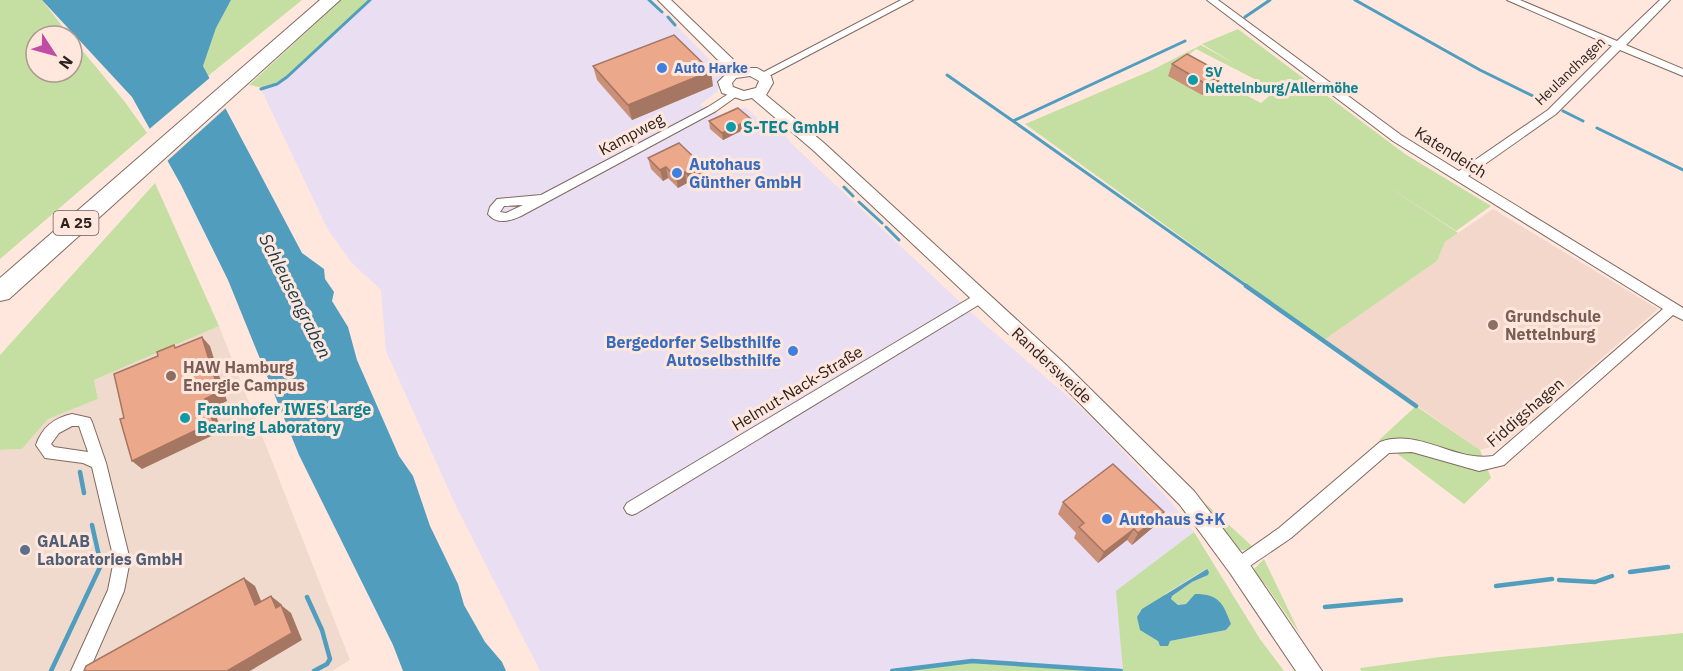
<svg xmlns="http://www.w3.org/2000/svg" width="1683" height="671" font-family="'IBM Plex Sans',sans-serif">
	<style>
		.commercial { fill: #f0dacd }
		.industrial { fill: #e9def2 }
		.built { fill: #f3d7cb }
		.green { fill: #c5dfa2; fill-rule: evenodd }
		.water { fill: #509dbe }
		.pier { fill: #ffe7de }
		.lines { fill: none; stroke-linecap: round; stroke-linejoin: round }
		.stream-far1 { stroke: #509dbe; stroke-width: 3 }
		.stream { stroke: #509dbe; stroke-width: 4.5 }
		.minor-casing { stroke: #82695e; stroke-width: 2 }
		.tertiary-casing { stroke: #82695e; stroke-width: 2 }
		.motorway-casing { stroke: #82695e; stroke-width: 2 }
		.minor { fill: #fff; fill-rule: evenodd }
		.tertiary { fill: #fff; fill-rule: evenodd }
		.motorway { fill: #fff; fill-rule: evenodd }
		.wall { fill: #cb9078 }
		.shaded-wall { fill: #a57661 }
		.building { fill: #eca88b; stroke: #a57661; stroke-width: 1.5 }
		.shop-dot { fill: #3f7fe0; stroke: #ffe7de; stroke-width: 2 }
		.culture-dot { fill: #0f9aa8; stroke: #ffe7de; stroke-width: 2 }
		.education-dot { fill: #8d6e63; stroke: #ffe7de; stroke-width: 2 }
		.service-dot { fill: #5c6f8a; stroke: #ffe7de; stroke-width: 2 }
		.labels { text-anchor: middle; stroke-width: 6; stroke-linejoin: round; paint-order: stroke }
		.far-shop-label { font-size: 14px; font-weight: bold; fill: #366cbe; stroke: #ffe7de; text-anchor: start }
		.far-street-label { font-size: 14px; fill: #2d231e; stroke: #ffe7de }
		.far-culture-label { font-size: 14px; font-weight: bold; fill: #0d838f; stroke: #ffe7de; text-anchor: start }
		.shield { fill: #ffe7de; stroke: #6c5e58; stroke-width: 1.5 }
		.shield-label { font-size: 15px; font-weight: bold; fill: #2d231e }
		.culture-label { font-size: 16px; font-weight: bold; fill: #0d838f; stroke: #ffe7de; text-anchor: start }
		.street-label { font-size: 16px; fill: #2d231e; stroke: #ffe7de }
		.shop-label { font-size: 16px; font-weight: bold; fill: #366cbe; stroke: #ffe7de; text-anchor: start }
		.education-label { font-size: 16px; font-weight: bold; fill: #785e54; stroke: #ffe7de; text-anchor: start }
		.service-label { font-size: 16px; font-weight: bold; fill: #4e5e75; stroke: #ffe7de; text-anchor: start }
		.water-label { font-size: 18px; font-style: italic; fill: #173a49; stroke: #ffe7de }
	</style>
	<rect width="100%" height="100%" fill="#ffe7de"/>
	<path class="commercial" d="M 219,326 L 350,660 L 332,671 L 0,671 L 0,450 L 22,449 L 48,419 L 98,399 L 94,380 Z"/>
	<path class="industrial" d="M 369,0 L 651,0 L 723,73 L 718,91 L 700,105 L 720,115 L 737,107 L 739,109 L 745,107 L 771,130 L 779,128 L 793,145 L 974,315 L 1089,415 L 1171,502 L 1194,532 L 1117,591 L 1123,671 L 972,661 L 892,671 L 540,671 L 456,506 L 386,351 L 381,290 L 351,262 L 328,230 L 261,89 L 258,87 L 265,88 L 287,77 Z"/>
	<path class="built" d="M 1493,209 L 1658,309 L 1505,443 L 1480,450 L 1324,340 L 1437,261 L 1445,242 Z"/>
	<path class="green" d="M 0,0 L 42,0 L 70,36 L 36,36 L 36,72 L 72,72 L 72,38 L 125,102 L 147,133 L 0,259 Z
		M 231,0 L 302,0 L 208,76 L 203,66 L 216,28 Z
		M 341,0 L 369,0 L 287,77 L 265,88 L 249,85 Z
		M 1238,29 L 1405,154 L 1491,206 L 1456,231 L 1380,181 L 1458,233 L 1445,242 L 1437,261 L 1324,340 L 1025,124 L 1150,71 L 1201,45 L 1235,64 L 1202,44 ZM 1196,49 L 1276,90 L 1261,103 L 1181,61 Z
		M 155,183 L 219,326 L 94,380 L 98,399 L 48,419 L 22,449 L 0,450 L 0,355 Z
		M 1416,406 L 1480,450 L 1491,478 L 1464,504 L 1379,440 Z
		M 1205,503 L 1252,546 C 1247,551 1242,551 1236,548 Z
		M 1194,532 L 1260,639 L 1284,671 L 1123,671 L 1116,591 ZM 1206,569 L 1208,575 L 1192,582 L 1172,596 L 1171,599 L 1178,605 L 1186,604 L 1189,600 L 1231,624 L 1226,630 L 1170,641 L 1160,646 L 1158,641 L 1165,594 Z
		M 1264,559 L 1300,634 L 1265,584 C 1258,580 1254,578 1254,569 Z
		M 1683,633 L 1683,671 L 1361,671 L 1360,668 L 1440,657 Z
		M 972,661 L 1121,671 L 892,671 Z"/>
	<path class="water" d="M 42,0 L 231,0 L 216,28 L 203,66 L 302,253 L 324,269 L 325,279 L 334,292 L 332,301 L 348,327 L 357,360 L 399,456 L 413,476 L 430,526 L 458,584 L 464,605 L 485,642 L 502,662 L 506,671 L 403,671 L 393,645 L 299,455 L 228,280 L 181,185 L 132,97 Z
		M 1207,569 L 1209,572 L 1208,575 L 1192,582 L 1172,596 L 1171,599 L 1178,605 L 1186,604 L 1195,594 C 1219,594 1223,603 1231,624 L 1226,630 L 1170,641 L 1168,646 L 1160,646 L 1158,641 L 1140,630 L 1137,617 L 1142,609 Z"/>
	<path class="pier" d="M 212,76 L 228,106 L 165,163 L 147,131 Z"/>
	<g class="lines">
		<path class="stream-far1" d="M 649,0 L 662,12
			M 1355,0 L 1480,70 L 1545,102
			M 668,17 L 675,25
			M 1245,17 L 1270,0
			M 947,75 L 1013,121 L 1185,41
			M 261,89 L 277,84 L 287,77 L 370,0
			M 1563,111 L 1583,121
			M 1013,121 L 1248,287
			M 1597,128 L 1683,170
			M 844,187 L 853,196
			M 859,202 L 882,223
			M 886,227 L 899,240"/>
		<path class="stream" d="M 1246,286 L 1416,406
			M 80,472 L 84,493
			M 1630,572 L 1668,567
			M 1559,580 L 1595,582 L 1612,576
			M 1496,586 L 1552,579
			M 307,597 L 322,630 L 330,659 L 327,664 L 314,671
			M 1325,607 L 1401,600
			M 51,671 L 101,565 L 92,525
			M 892,671 L 972,661 L 1121,671"/>
		<defs>
			<path id="minor" d="M 901,0 L 913,0 L 767,77 L 759,77 L 758,75 Z
				M 1207,0 L 1218,0 L 1401,135 L 1459,171 L 1548,110 L 1612,46 L 1507,0 L 1520,0 L 1617,41 L 1660,0 L 1670,0 L 1626,45 L 1683,69 L 1683,76 L 1620,50 L 1556,114 L 1468,176 L 1683,308 L 1683,320 L 1673,315 L 1504,465 L 1479,471 L 1412,452 L 1389,453 L 1291,538 L 1238,574 L 1232,571 L 1230,566 L 1232,561 L 1279,528 L 1380,442 C 1420,428 1453,462 1493,456 L 1663,309 L 1393,141 Z
				M 733,91 L 737,92 L 737,96 L 716,111 L 521,216 C 510,221 497,225 488,214 L 490,207 L 497,199 L 541,195 L 708,107 ZM 523,205 L 506,213 L 500,212 L 504,206 Z
				M 980,292 L 987,297 L 985,301 L 637,513 L 632,515 L 627,513 L 624,508 L 627,503 Z
				M 72,414 L 90,418 L 92,422 L 106,463 L 130,560 L 124,591 L 89,671 L 71,671 L 108,590 L 114,560 L 92,467 L 83,463 L 45,458 L 36,445 C 42,427 54,418 72,414 ZM 72,426 L 79,426 L 88,452 L 54,447 L 51,444 L 59,433 Z"/>
			<path id="tertiary" d="M 658,0 L 671,0 L 742,68 L 757,68 L 771,76 L 773,83 L 766,95 L 824,143 L 1065,364 L 1194,491 L 1246,559 L 1322,671 L 1296,671 L 1230,573 L 1180,505 L 1051,374 L 814,151 L 752,98 L 743,100 L 722,93 L 718,82 L 729,71 ZM 750,76 L 759,81 L 756,88 L 744,91 L 733,87 L 732,83 L 736,78 Z"/>
			<path id="motorway" d="M 320,0 L 340,0 L 9,299 L 0,301 L 0,278 Z"/>
		</defs>
		<use href="#minor" class="minor-casing"/>
		<use href="#tertiary" class="tertiary-casing"/>
		<use href="#motorway" class="motorway-casing"/>
		<use href="#minor" class="minor"/>
		<use href="#tertiary" class="tertiary"/>
		<use href="#motorway" class="motorway"/>
	</g>
	<path class="wall" d="M 1172,64 L 1218,84 L 1202,95 L 1168,76 Z
		M 593,66 L 713,86 L 632,120 L 597,80 Z
		M 751,119 L 751,126 L 723,140 L 710,129 L 709,121 Z
		M 648,158 L 705,177 L 689,185 L 687,183 L 678,188 L 668,178 L 663,181 L 651,169 Z
		M 1063,502 L 1157,524 L 1132,545 L 1127,540 L 1098,563 L 1074,538 L 1076,533 L 1058,514 Z"/>
	<path class="shaded-wall" d="M 711,71 L 713,86 L 632,120 L 628,105 Z
		M 1222,73 L 1218,84 L 1202,95 L 1206,84 Z
		M 751,119 L 751,126 L 723,140 L 722,133 Z
		M 703,166 L 705,177 L 689,185 L 687,174 Z
		M 666,167 L 668,178 L 663,181 L 660,170 Z
		M 685,172 L 687,183 L 678,188 L 676,177 Z
		M 202,337 L 210,346 L 227,401 L 213,408 L 222,431 L 142,469 L 132,461 L 205,399 Z
		M 1164,512 L 1157,524 L 1132,545 L 1138,533 Z
		M 1134,529 L 1127,540 L 1098,563 L 1104,552 Z
		M 244,578 L 255,586 L 266,613 L 255,605 Z
		M 271,596 L 281,604 L 286,616 L 276,608 Z
		M 281,605 L 291,613 L 302,640 L 250,671 L 227,671 Z"/>
	<path class="building" d="M 674,35 L 711,71 L 628,105 L 593,66 Z
		M 1187,54 L 1222,73 L 1206,84 L 1172,64 Z
		M 738,108 L 751,119 L 722,133 L 709,121 Z
		M 679,143 L 703,166 L 687,174 L 685,172 L 676,177 L 666,167 L 660,170 L 648,158 Z
		M 202,337 L 219,392 L 205,399 L 213,422 L 132,461 L 120,419 L 124,418 L 114,374 L 158,356 L 157,352 L 174,345 L 175,348 Z
		M 1113,464 L 1164,512 L 1138,533 L 1134,529 L 1104,552 L 1079,527 L 1084,523 L 1063,502 Z
		M 244,578 L 255,605 L 271,596 L 276,608 L 281,605 L 292,633 L 227,671 L 84,671 L 86,666 Z"/>
	<g class="shop-dot">
		<circle cx="662" cy="68" r="6"/>
		<circle cx="677" cy="173" r="6"/>
		<circle cx="793" cy="351" r="6"/>
		<circle cx="1107" cy="519" r="6"/>
	</g>
	<g class="culture-dot">
		<circle cx="1193" cy="80" r="6"/>
		<circle cx="731" cy="127" r="6"/>
		<circle cx="185" cy="418" r="6"/>
	</g>
	<g class="education-dot">
		<circle cx="1493" cy="325" r="6"/>
		<circle cx="171" cy="376" r="6"/>
	</g>
	<circle class="service-dot" cx="25" cy="550" r="6"/>
	<g class="labels">
		<g class="far-shop-label">
			<text x="674" y="73">Auto Harke</text>
		</g>
		<g class="far-street-label">
			<text transform="translate(1570 71) rotate(-44)" y="5">Heulandhagen</text>
		</g>
		<g class="far-culture-label">
			<text x="1205" y="77">SV<tspan x="1205" dy="16">Nettelnburg/Allermöhe</tspan></text>
		</g>
		<rect class="shield" x="53.5" y="211" width="45" height="24" rx="4.5"/>
		<g class="shield-label">
			<text x="76" y="228">A 25</text>
		</g>
		<g class="culture-label">
			<text x="743" y="133">S-TEC GmbH</text>
			<text x="197" y="415">Fraunhofer IWES Large<tspan x="197" dy="18">Bearing Laboratory</tspan></text>
		</g>
		<g class="street-label">
			<text transform="translate(631 134) rotate(-28)" y="6">Kampweg</text>
			<text transform="translate(1451 152) rotate(32)" y="6">Katendeich</text>
			<text transform="translate(1052 365) rotate(43)" y="6">Randersweide</text>
			<text transform="translate(797 388) rotate(-31)" y="6">Helmut-Nack-Straße</text>
			<text transform="translate(1525 412) rotate(-41)" y="6">Fiddigshagen</text>
		</g>
		<g class="shop-label">
			<text x="689" y="170">Autohaus<tspan x="689" dy="18">Günther GmbH</tspan></text>
			<text x="781" y="348" text-anchor="end">Bergedorfer Selbsthilfe<tspan x="781" dy="18">Autoselbsthilfe</tspan></text>
			<text x="1119" y="525">Autohaus S+K</text>
		</g>
		<g class="education-label">
			<text x="1505" y="322">Grundschule<tspan x="1505" dy="18">Nettelnburg</tspan></text>
			<text x="183" y="373">HAW Hamburg<tspan x="183" dy="18">Energie Campus</tspan></text>
		</g>
		<g class="service-label">
			<text x="37" y="547">GALAB<tspan x="37" dy="18">Laboratories GmbH</tspan></text>
		</g>
		<g class="water-label">
			<text transform="translate(295 296) rotate(63)" y="6">Schleusengraben</text>
		</g>
	</g>
	<g transform="translate(54 54) rotate(126)"><circle r="28" fill="#ffe7de" stroke="#ab9991" stroke-width="1.5"/>
	<path d="M0-4.5L10 22L0 15L-10 22Z" fill="#c04ca5"/>
	<text y="-9" font-size="16" font-weight="bold" text-anchor="middle" fill="#2d231e">N</text>
	</g>
</svg>
